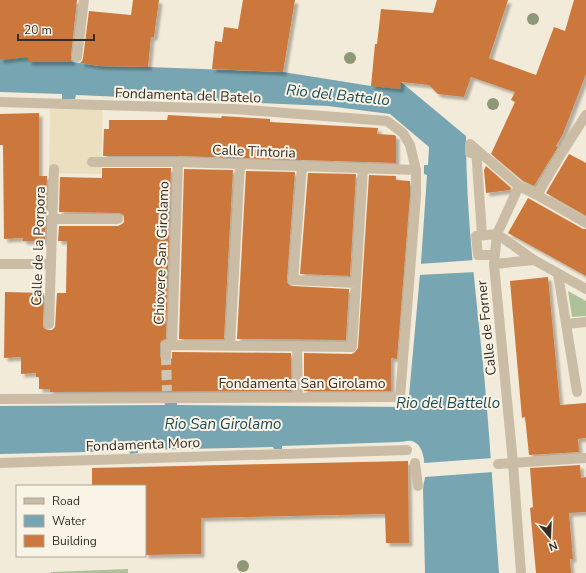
<svg xmlns="http://www.w3.org/2000/svg" width="586" height="573" font-family="'Nunito Sans',sans-serif">
	<style>
		.green { fill: #adc299 }
		.plaza { fill: #ebdfbf }
		.water { fill: #77a5b1 }
		.pier { fill: #f3ebd9 }
		.building { fill: #cc783e; filter: url(#shadow) }
		.lines { fill: none; stroke-linecap: round; stroke-linejoin: round }
		.street-tunnel { stroke: #cdc5b5; stroke-width: 10; stroke-dasharray: 10 5; stroke-linecap: butt }
		.street { stroke: #cbbda5; stroke-width: 10 }
		.tree { fill: #8f9978 }
		.labels { text-anchor: middle; stroke-width: 4; stroke-linejoin: round; paint-order: stroke }
		.street-label { font-size: 14px; fill: #362e26; stroke: #faf4e6 }
		.water-label { font-size: 15px; font-style: italic; fill: #1a4b5a; stroke: #faf4e6 }
	</style>
	<defs>
		<filter id="shadow"><feDropShadow dx="3.5" dy="3.5" stdDeviation="1" flood-color="#0004"/></filter>
	</defs>
	<rect width="100%" height="100%" fill="#f3ebd9"/>
	<path class="green" d="M 568,291 L 586,301 L 586,316 L 572,317 Z
		M 128,569 L 128,573 L 51,573 L 51,572 Z"/>
	<path class="plaza" d="M 50,104 L 103,106 L 101,174 L 49,173 Z"/>
	<path class="water" d="M 28,53 L 29,62 L 74,62 L 99,66 L 148,67 L 283,72 L 371,86 L 401,82 L 466,136 C 466,216 476,295 484,374 C 490,440 494,507 499,573 L 425,573 L 423,489 C 425,476 428,446 412,441 C 407,440 403,442 399,442 L 282,446 L 282,449 L 274,449 L 273,447 L 138,450 L 138,453 L 130,454 L 129,451 L 0,454 L 0,406 L 165,405 L 164,402 L 177,402 L 177,405 L 408,407 L 421,263 L 427,175 L 424,174 L 424,165 L 428,165 L 429,147 L 390,114 L 328,106 L 76,95 L 75,99 L 62,99 L 62,94 L 0,92 L 0,60 Z"/>
	<path class="pier" d="M 475,260 L 476,272 L 418,275 L 419,264 Z
		M 423,456 L 424,463 L 493,458 L 493,472 L 425,477 L 424,483 L 422,482 L 423,477 L 421,457 Z"/>
	<path class="building" d="M 0,0 L 77,0 L 71,56 L 71,60 L 73,62 L 28,62 L 28,57 L 0,60 Z
		M 133,0 L 159,0 L 154,37 L 151,37 L 148,67 L 99,66 L 80,63 L 82,61 L 83,58 L 89,11 L 131,15 Z
		M 243,0 L 295,0 L 283,72 L 212,69 L 215,41 L 222,42 L 224,27 L 238,29 Z
		M 437,0 L 508,0 L 489,58 L 536,75 L 554,27 L 565,31 L 574,0 L 586,0 L 586,74 L 563,134 L 556,146 L 558,147 L 534,186 L 523,181 L 491,154 L 515,102 L 511,100 L 515,92 L 471,77 L 464,97 L 438,94 L 429,85 L 401,82 L 400,89 L 371,86 L 375,44 L 377,44 L 381,9 L 433,13 Z
		M 39,113 L 39,176 L 47,176 L 45,241 L 23,241 L 23,238 L 4,239 L 3,145 L 0,145 L 0,114 Z
		M 168,115 L 221,118 L 222,116 L 270,119 L 270,122 L 378,128 L 377,134 L 394,135 L 396,136 L 396,163 L 178,156 L 103,156 L 104,129 L 109,129 L 109,120 L 167,120 Z
		M 569,154 L 586,163 L 586,216 L 546,193 Z
		M 486,166 L 511,188 L 510,190 L 486,193 L 484,170 Z
		M 102,168 L 171,168 L 166,339 L 161,341 L 160,345 L 160,355 L 161,359 L 166,361 L 170,360 L 172,358 L 172,352 L 291,353 L 291,391 L 50,392 L 50,389 L 39,389 L 39,377 L 36,377 L 36,373 L 21,374 L 21,357 L 4,358 L 5,292 L 44,293 L 43,327 L 45,329 L 49,330 L 52,330 L 55,327 L 57,293 L 66,293 L 67,241 L 58,241 L 59,226 L 118,226 L 122,224 L 124,222 L 124,216 L 122,214 L 118,213 L 59,212 L 60,177 L 102,178 Z
		M 184,169 L 233,170 L 224,339 L 179,339 Z
		M 246,171 L 295,172 L 287,279 L 287,282 L 289,285 L 293,286 L 349,289 L 346,340 L 237,339 Z
		M 308,173 L 356,174 L 350,276 L 300,274 Z
		M 369,175 L 396,176 L 396,180 L 410,181 L 410,196 L 397,359 L 391,358 L 391,391 L 304,391 L 304,353 L 352,354 L 355,352 L 358,348 Z
		M 528,198 L 583,229 L 586,229 L 586,276 L 508,233 Z
		M 548,277 L 560,405 L 586,403 L 586,438 L 578,439 L 579,452 L 529,455 L 525,417 L 522,418 L 510,281 Z
		M 408,461 L 409,543 L 386,543 L 385,514 L 201,518 L 201,554 L 145,555 L 145,486 L 92,486 L 92,468 Z
		M 580,465 L 581,478 L 586,477 L 586,512 L 569,513 L 573,559 L 570,559 L 571,573 L 536,573 L 530,508 L 533,507 L 530,468 Z"/>
	<g class="lines">
		<path class="street-tunnel" d="M 166,355 L 167,391"/>
		<path class="street" d="M 77,57 L 84,0
			M 0,102 L 234,109 L 387,121 L 403,133 L 410,145 L 416,170 L 416,196 L 400,397 L 0,399
			M 476,149 L 482,235
			M 474,153 L 470,153 L 470,144 L 519,186
			M 92,162 L 178,162 L 416,170
			M 302,166 L 293,280 L 356,283
			M 537,195 L 561,154 L 586,115
			M 52,219 L 118,219
			M 495,255 L 478,255 L 476,236 L 497,234 L 534,260
			M 0,264 L 51,264
			M 494,264 L 534,260 L 586,289
			M 558,274 L 577,392
			M 49,324 L 54,169
			M 566,324 L 586,322
			M 172,345 L 178,162
			M 230,345 L 240,164
			M 297,346 L 298,397
			M 166,355 L 166,345 L 352,347 L 363,168
			M 0,463 L 407,450
			M 415,463 L 418,486
			M 498,464 L 586,458
			M 521,573 L 513,463 L 494,264 L 497,234 L 519,186 L 537,195 L 586,223"/>
	</g>
	<g class="tree">
		<circle cx="533" cy="19" r="6"/>
		<circle cx="350" cy="58" r="6"/>
		<circle cx="493" cy="104" r="6"/>
		<circle cx="243" cy="566" r="6"/>
	</g>
	<g class="labels">
		<g class="street-label">
			<text transform="translate(188 95) rotate(2)" y="5">Fondamenta del Batelo</text>
			<text transform="translate(254 151) rotate(2)" y="5">Calle Tintoria</text>
			<text transform="translate(38 246) rotate(-88)" y="5">Calle de la Porpora</text>
			<text transform="translate(161 253) rotate(-88)" y="5">Chiovere San Girolamo</text>
			<text transform="translate(486 328) rotate(-96)" y="5">Calle de Forner</text>
			<text x="302" y="388">Fondamenta San Girolamo</text>
			<text transform="translate(143 444) rotate(-2)" y="5">Fondamenta Moro</text>
		</g>
		<g class="water-label">
			<text transform="translate(338 95) rotate(6)" y="5">Rio del Battello</text>
			<text x="448" y="408">Rio del Battello</text>
			<text x="223" y="429">Rio San Girolamo</text>
		</g>
	</g>
	<rect x="16" y="485" width="130" height="72" fill="#faf4e6" stroke="#aca599"/>
	<rect x="24" y="498" width="20" height="6" fill="#cbbda5" stroke="#aca599"/>
	<text x="52" y="505" font-size="12" fill="#362e26">Road</text>
	<rect x="24" y="515" width="20" height="12" fill="#77a5b1" stroke="#aca599"/>
	<text x="52" y="525" font-size="12" fill="#362e26">Water</text>
	<rect x="24" y="535" width="20" height="12" fill="#cc783e" stroke="#aca599"/>
	<text x="52" y="545" font-size="12" fill="#362e26">Building</text>
	<g transform="translate(550 537) rotate(161)" stroke="#faf4e6" stroke-width="3" paint-order="stroke">
	<path d="M0-3L7 15L0 10L-7 15Z" fill="#362e26"/>
	<text y="-6" font-size="11" font-weight="bold" text-anchor="middle" fill="#362e26">N</text>
	</g>
	<path d="M18 34v6h76v-6" fill="none" stroke="#362e26" stroke-width="2"/>
	<text x="24" y="34" font-size="12" fill="#362e26" stroke="#faf4e6" stroke-width="3" paint-order="stroke">20 m</text>
</svg>
